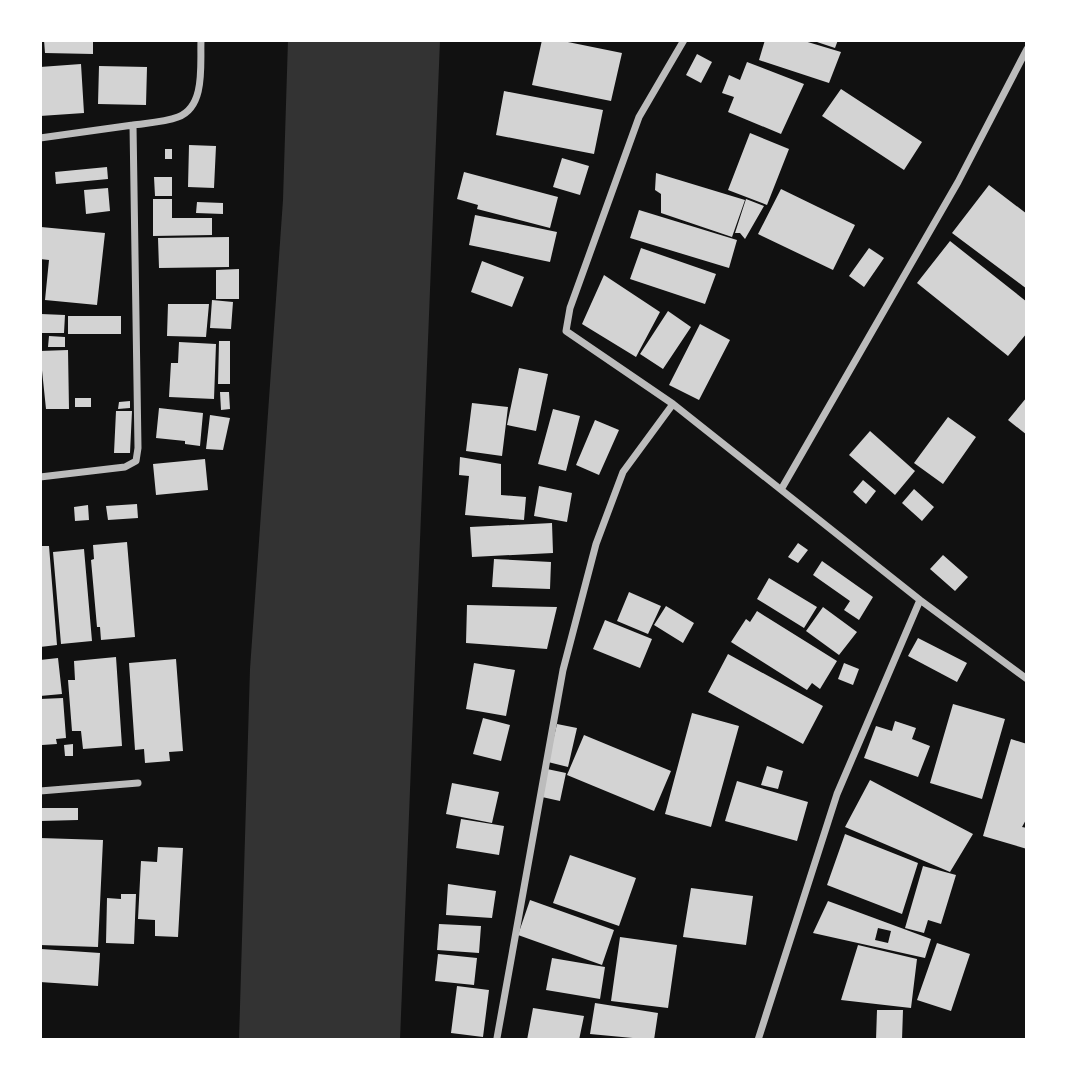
<svg xmlns="http://www.w3.org/2000/svg" width="1067" height="1080" font-family="'DM Sans',sans-serif">
	<style>
		.water { fill: #333 }
		.building { fill: #d3d3d3; fill-rule: evenodd }
		.lines { fill: none; stroke-linecap: round; stroke-linejoin: round }
		.minor { stroke: #bcbcbc; stroke-width: 7 }
	</style>
	<rect width="100%" height="100%" fill="#111"/>
	<path class="water" d="M 288,40 L 440,40 L 400,1040 L 239,1040 L 250,669 L 283,200 Z"/>
	<path class="building" d="M 44,40 L 93,40 L 93,54 L 45,53 Z
		M 542,40 L 558,40 L 622,53 L 611,101 L 532,85 Z
		M 765,40 L 801,40 L 841,52 L 829,83 L 759,60 Z
		M 811,40 L 838,40 L 835,48 Z
		M 697,54 L 712,62 L 701,83 L 686,75 Z
		M 747,62 L 804,84 L 781,134 L 728,112 L 734,97 L 722,93 L 729,75 L 740,80 Z
		M 81,64 L 84,113 L 40,116 L 40,67 Z
		M 99,66 L 147,67 L 146,105 L 98,104 Z
		M 841,89 L 922,142 L 904,170 L 822,116 Z
		M 504,91 L 603,110 L 594,154 L 496,135 Z
		M 750,133 L 789,149 L 767,205 L 728,190 Z
		M 189,145 L 216,146 L 214,188 L 188,187 Z
		M 165,149 L 172,149 L 172,159 L 165,159 Z
		M 562,158 L 589,166 L 580,195 L 553,187 Z
		M 107,167 L 108,179 L 56,184 L 55,172 Z
		M 464,172 L 558,197 L 550,228 L 477,209 L 478,205 L 457,199 Z
		M 656,173 L 745,200 L 732,237 L 661,213 L 661,194 L 655,190 Z
		M 154,177 L 172,177 L 172,196 L 155,196 Z
		M 989,185 L 1027,214 L 1027,289 L 952,233 Z
		M 108,188 L 110,211 L 86,214 L 84,190 Z
		M 781,189 L 855,225 L 833,270 L 758,234 Z
		M 153,199 L 172,199 L 172,218 L 212,218 L 212,235 L 153,236 Z
		M 746,199 L 764,206 L 745,239 L 740,233 L 735,233 Z
		M 197,202 L 223,203 L 223,214 L 196,213 Z
		M 639,210 L 737,240 L 729,268 L 630,238 Z
		M 475,215 L 557,232 L 550,262 L 469,245 Z
		M 41,227 L 105,233 L 97,305 L 45,300 L 49,260 L 40,259 Z
		M 229,237 L 229,267 L 159,268 L 158,238 Z
		M 950,241 L 1027,302 L 1027,333 L 1008,356 L 917,283 Z
		M 641,248 L 716,274 L 705,304 L 630,279 Z
		M 869,248 L 884,258 L 864,287 L 849,276 Z
		M 482,261 L 524,277 L 512,307 L 471,292 Z
		M 239,269 L 239,299 L 216,299 L 216,270 Z
		M 604,275 L 660,312 L 636,357 L 582,324 Z
		M 212,300 L 233,302 L 231,329 L 210,328 Z
		M 168,304 L 209,304 L 206,337 L 167,336 Z
		M 668,311 L 691,327 L 663,369 L 640,354 Z
		M 41,314 L 65,315 L 64,333 L 40,333 Z
		M 68,316 L 121,316 L 121,334 L 68,334 Z
		M 700,324 L 730,340 L 699,400 L 669,385 Z
		M 49,336 L 65,337 L 65,347 L 48,347 Z
		M 219,341 L 230,341 L 230,384 L 218,384 Z
		M 179,342 L 216,344 L 214,399 L 169,397 L 171,363 L 178,363 Z
		M 68,350 L 69,409 L 46,409 L 40,351 Z
		M 519,368 L 548,374 L 536,431 L 507,425 Z
		M 220,392 L 229,392 L 230,409 L 221,410 Z
		M 1027,397 L 1027,435 L 1008,420 Z
		M 75,398 L 91,398 L 91,407 L 75,407 Z
		M 130,401 L 130,408 L 118,409 L 119,402 Z
		M 472,403 L 508,407 L 502,456 L 466,451 Z
		M 159,408 L 203,413 L 200,446 L 185,444 L 185,441 L 156,438 Z
		M 553,409 L 580,416 L 566,471 L 538,464 Z
		M 116,411 L 132,411 L 130,453 L 114,453 Z
		M 210,415 L 230,418 L 223,450 L 206,449 Z
		M 948,417 L 976,437 L 943,484 L 914,463 Z
		M 595,420 L 619,430 L 599,475 L 576,465 Z
		M 870,431 L 915,471 L 895,495 L 849,455 Z
		M 460,457 L 501,464 L 501,495 L 526,497 L 524,520 L 465,515 L 469,476 L 459,475 Z
		M 205,459 L 208,490 L 156,495 L 153,464 Z
		M 863,480 L 876,491 L 866,504 L 853,492 Z
		M 539,486 L 572,493 L 567,522 L 534,516 Z
		M 914,489 L 934,507 L 922,521 L 902,503 Z
		M 137,504 L 138,518 L 108,520 L 106,506 Z
		M 88,505 L 89,520 L 75,521 L 74,507 Z
		M 552,523 L 553,553 L 472,557 L 470,527 Z
		M 127,542 L 135,637 L 101,640 L 100,627 L 97,627 L 91,560 L 94,559 L 93,545 Z
		M 798,543 L 808,550 L 798,563 L 788,557 Z
		M 40,546 L 49,546 L 57,645 L 40,647 Z
		M 84,549 L 92,641 L 61,644 L 53,552 Z
		M 943,555 L 968,577 L 955,591 L 930,569 Z
		M 494,559 L 551,562 L 550,589 L 492,587 Z
		M 822,561 L 873,597 L 859,620 L 844,610 L 850,601 L 813,575 Z
		M 769,578 L 817,607 L 804,628 L 757,599 Z
		M 629,592 L 661,606 L 648,634 L 617,621 Z
		M 467,605 L 557,607 L 547,649 L 466,643 Z
		M 666,606 L 694,623 L 683,643 L 654,625 Z
		M 823,607 L 857,632 L 839,655 L 806,631 Z
		M 757,611 L 837,661 L 820,689 L 812,683 L 807,690 L 731,642 L 746,619 L 750,622 Z
		M 605,620 L 652,639 L 640,668 L 593,649 Z
		M 918,638 L 967,663 L 957,682 L 908,656 Z
		M 728,654 L 823,706 L 803,744 L 708,692 Z
		M 116,657 L 122,746 L 83,749 L 81,731 L 72,731 L 68,680 L 75,680 L 74,661 Z
		M 58,658 L 62,694 L 40,696 L 40,660 Z
		M 176,659 L 183,751 L 169,752 L 170,761 L 145,763 L 144,749 L 135,750 L 129,663 Z
		M 474,663 L 515,670 L 506,716 L 466,709 Z
		M 844,663 L 859,669 L 853,685 L 838,679 Z
		M 63,698 L 66,738 L 56,739 L 57,744 L 42,745 L 40,699 Z
		M 953,704 L 1005,719 L 982,799 L 930,783 Z
		M 692,713 L 739,726 L 711,827 L 665,814 Z
		M 483,718 L 510,725 L 501,761 L 473,754 Z
		M 895,721 L 916,728 L 912,739 L 930,746 L 918,777 L 864,758 L 876,726 L 892,731 Z
		M 557,724 L 577,728 L 568,767 L 548,762 Z
		M 584,735 L 671,771 L 654,811 L 567,775 Z
		M 1011,739 L 1027,744 L 1027,818 L 1022,827 L 1027,828 L 1027,849 L 983,836 Z
		M 73,744 L 73,756 L 65,756 L 64,745 Z
		M 767,766 L 783,771 L 778,789 L 761,785 Z
		M 547,769 L 566,773 L 560,801 L 542,797 Z
		M 870,780 L 973,834 L 950,872 L 845,827 Z
		M 737,781 L 808,802 L 797,841 L 725,821 Z
		M 452,783 L 499,792 L 492,823 L 446,814 Z
		M 40,808 L 78,808 L 78,820 L 40,821 Z
		M 461,819 L 504,826 L 499,855 L 456,848 Z
		M 845,834 L 918,863 L 902,914 L 827,885 Z
		M 40,838 L 103,840 L 98,947 L 40,945 Z
		M 158,847 L 183,848 L 178,937 L 155,936 L 155,920 L 138,919 L 141,861 L 157,862 Z
		M 570,855 L 636,878 L 619,926 L 553,903 Z
		M 923,866 L 956,875 L 941,924 L 928,920 L 924,933 L 905,928 Z
		M 448,884 L 496,891 L 492,918 L 446,915 Z
		M 691,888 L 753,896 L 746,945 L 683,937 Z
		M 121,894 L 136,894 L 134,944 L 106,943 L 107,898 L 121,899 Z
		M 530,900 L 614,930 L 602,965 L 518,935 Z
		M 828,901 L 931,939 L 925,958 L 813,933 ZM 878,928 L 891,931 L 888,943 L 875,940 Z
		M 439,924 L 481,926 L 479,953 L 437,950 Z
		M 620,937 L 677,945 L 668,1008 L 611,1001 Z
		M 937,943 L 970,954 L 951,1011 L 917,1000 Z
		M 858,945 L 917,959 L 911,1008 L 841,1000 Z
		M 41,949 L 100,953 L 98,986 L 40,982 Z
		M 438,954 L 477,958 L 474,985 L 435,981 Z
		M 552,958 L 605,967 L 600,999 L 546,990 Z
		M 457,986 L 489,990 L 483,1037 L 451,1033 Z
		M 595,1003 L 658,1013 L 654,1040 L 590,1034 Z
		M 533,1008 L 584,1016 L 579,1040 L 527,1040 Z
		M 877,1010 L 903,1010 L 902,1040 L 876,1040 Z"/>
	<g class="lines">
		<path class="minor" d="M 684,40 L 639,117 L 570,308 L 566,331 L 673,404 L 920,600 L 1027,679
			M 133,125 C 147,123 165,122 178,117 C 206,107 200,64 201,40
			M 40,138 L 133,125 L 138,448 L 136,461 L 125,467 L 40,477
			M 782,488 L 958,182 L 1027,49
			M 40,791 L 138,783
			M 497,1038 L 563,670 L 596,544 L 623,472 L 673,404
			M 758,1040 L 837,794 L 920,600"/>
	</g>
	<rect width="1067" height="1080" fill="none" stroke="#ffffff" stroke-width="84"/>
</svg>
